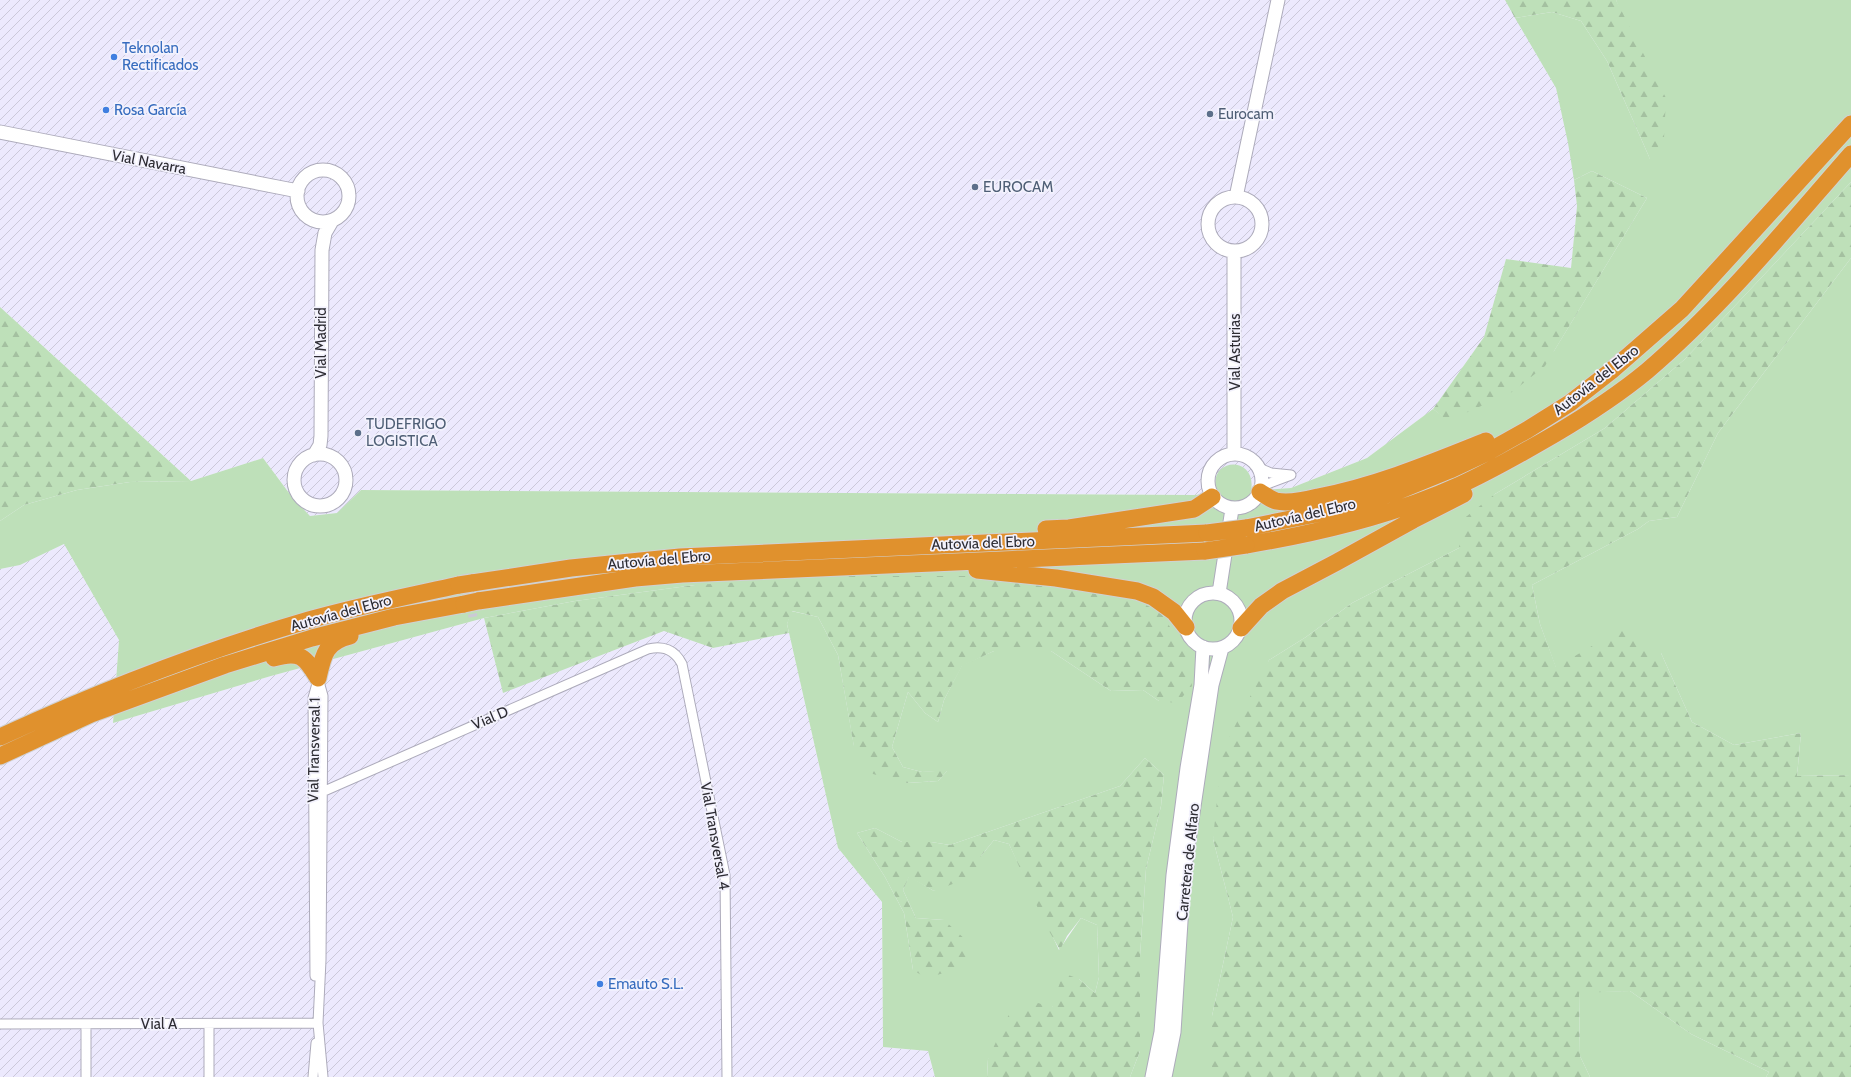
<svg xmlns="http://www.w3.org/2000/svg" width="1851" height="1077" font-family="Cabin,sans-serif">
	<style>
		.industrial { fill: url(#industrial-furrows) }
		.green { fill: #bee0b9 }
		.forest { fill: url(#forest-firs) }
		.lines { fill: none; stroke-linecap: round; stroke-linejoin: round }
		.street-tunnel { stroke: #cbcad5; stroke-width: 9; stroke-dasharray: 9 4.5; stroke-linecap: butt }
		.street-casing { stroke: #adabbb; stroke-width: 11 }
		.secondary-casing { stroke: #adabbb; stroke-width: 15 }
		.highway-casing { stroke: #d1d1d2; stroke-width: 19 }
		.street { stroke: #fff; stroke-width: 9 }
		.secondary { stroke: #fff; stroke-width: 13 }
		.highway { stroke: #e0912d; stroke-width: 17 }
		.highway-bridge-casing { stroke: #d1d1d2; stroke-width: 19; stroke-linecap: butt }
		.highway-bridge { stroke: #e0912d; stroke-width: 17 }
		.shop-dot { fill: #3f7fe0; stroke: #f3f2fd; stroke-width: 1.5 }
		.service-dot { fill: #5c6f8a; stroke: #f3f2fd; stroke-width: 1.5 }
		.labels { text-anchor: middle; stroke-width: 3.5; stroke-linejoin: round; paint-order: stroke }
		.shop-label { font-size: 15px; fill: #366cbe; stroke: #f3f2fd; text-anchor: start }
		.service-label { font-size: 15px; fill: #4e5e75; stroke: #f3f2fd; text-anchor: start }
		.street-label { font-size: 15px; fill: #2d2c33; stroke: #f3f2fd }
	</style>
	<defs>
		<pattern id="industrial-furrows" width="10" height="10" patternUnits="userSpaceOnUse"><rect width="10" height="10" fill="#ece9fd"/><path d="M-1 1l2-2M0 10L10 0M9 11l2-2" fill="none" stroke="#cbc8d9"/></pattern>
		<pattern id="forest-firs" width="22" height="20" patternUnits="userSpaceOnUse"><rect width="22" height="20" fill="#bee0b9"/><path d="M5 1l3.5 6h-7zM16 11l3.5 6h-7z" fill="#a4c0a0"/></pattern>
	</defs>
	<rect width="100%" height="100%" fill="#f3f2fd"/>
	<path class="industrial" d="M 0,0 L 1505,0 L 1556,88 L 1572,159 L 1577,206 L 1571,269 L 1506,259 L 1484,337 L 1433,409 L 1367,458 L 1291,488 L 1194,495 L 361,490 L 337,513 L 310,516 L 292,497 L 263,458 L 191,481 L 0,307 Z
		M 64,544 L 119,640 L 113,723 L 271,676 L 484,618 L 503,692 L 665,631 L 713,648 L 789,633 L 838,848 L 882,902 L 883,1047 L 928,1051 L 935,1077 L 0,1077 L 0,569 L 20,565 Z"/>
	<path class="green" d="M 1616,0 L 1851,0 L 1851,182 L 1685,359 L 1605,428 L 1495,494 L 1459,548 L 1352,603 L 1306,637 L 1269,660 L 1213,839 L 1233,917 L 1212,1016 L 1212,1077 L 1130,1077 L 1140,1051 L 1140,956 L 1146,869 L 1161,806 L 1164,775 L 1145,758 L 1120,786 L 950,845 L 931,842 L 902,842 L 875,828 L 857,833 L 885,877 L 904,913 L 913,970 L 944,920 L 916,918 L 903,890 L 909,876 L 934,891 L 981,856 L 994,840 L 1009,844 L 1059,950 L 1081,918 L 1097,925 L 1099,977 L 1095,993 L 1079,979 L 1052,1007 L 988,1059 L 987,1077 L 935,1077 L 928,1051 L 883,1047 L 882,902 L 838,848 L 787,624 L 791,611 L 818,617 L 838,655 L 854,746 L 907,783 L 938,781 L 947,771 L 922,772 L 903,767 L 892,747 L 908,692 L 925,713 L 938,722 L 944,700 L 962,665 L 994,651 L 1051,651 L 1111,691 L 1143,690 L 1159,701 L 1186,651 L 695,585 L 575,601 L 484,618 L 271,676 L 113,723 L 119,640 L 64,544 L 20,565 L 0,569 L 0,521 L 24,505 L 77,490 L 130,482 L 191,481 L 263,458 L 292,497 L 310,516 L 337,513 L 361,490 L 1194,495 L 1217,493 C 1205,457 1258,454 1251,491 L 1291,488 L 1367,458 L 1433,409 L 1448,420 L 1554,351 L 1647,198 L 1592,171 L 1574,180 L 1568,143 L 1556,88 L 1515,18 L 1552,12 L 1581,21 L 1607,61 L 1650,159 L 1620,10 Z
		M 1851,258 L 1851,775 L 1797,776 L 1801,733 L 1734,745 L 1692,722 L 1661,653 L 1556,668 L 1540,624 L 1532,585 L 1638,529 L 1649,521 L 1677,517 L 1718,433 Z
		M 1630,991 L 1691,1034 L 1769,1072 L 1766,1077 L 1590,1077 L 1580,1056 L 1579,992 Z"/>
	<path class="forest" d="M 1505,0 L 1616,0 L 1666,98 L 1664,138 L 1650,159 L 1607,61 L 1581,21 L 1552,12 L 1515,18 Z
		M 1592,171 L 1647,198 L 1545,366 L 1512,392 L 1448,421 L 1433,409 L 1484,337 L 1506,259 L 1571,268 L 1577,206 L 1574,180 Z
		M 1851,182 L 1851,258 L 1718,433 L 1677,517 L 1649,521 L 1638,529 L 1532,585 L 1540,624 L 1556,667 L 1621,629 L 1661,653 L 1692,722 L 1734,745 L 1801,733 L 1797,776 L 1851,775 L 1851,1077 L 1766,1077 L 1769,1072 L 1691,1034 L 1630,991 L 1579,993 L 1580,1056 L 1590,1077 L 1212,1077 L 1212,1016 L 1233,917 L 1213,839 L 1222,751 L 1269,660 L 1306,637 L 1352,603 L 1459,548 L 1462,520 L 1495,494 L 1605,428 L 1685,359 Z
		M 0,307 L 191,481 L 130,482 L 77,490 L 24,505 L 0,521 Z
		M 845,576 L 970,576 L 1041,582 L 1134,599 L 1160,612 L 1186,651 L 1192,686 L 1177,703 L 1159,701 L 1143,690 L 1111,691 L 1051,651 L 994,651 L 962,666 L 944,700 L 938,722 L 925,713 L 908,692 L 892,747 L 903,767 L 922,772 L 948,770 L 938,781 L 907,783 L 873,774 L 854,747 L 838,655 L 818,617 L 792,611 L 787,624 L 789,633 L 713,648 L 664,631 L 503,693 L 484,618 L 575,601 L 695,585 Z
		M 1145,758 L 1164,775 L 1161,806 L 1146,869 L 1140,956 L 1140,1051 L 1130,1077 L 987,1077 L 988,1059 L 1011,1010 L 1038,1003 L 1052,1007 L 1063,973 L 1079,979 L 1095,993 L 1099,977 L 1097,925 L 1081,918 L 1067,936 L 1060,950 L 1045,924 L 1009,844 L 994,840 L 981,856 L 982,873 L 934,891 L 909,877 L 903,890 L 916,918 L 944,920 L 967,941 L 971,955 L 951,971 L 926,978 L 913,970 L 904,913 L 885,877 L 857,833 L 875,828 L 902,842 L 931,842 L 950,845 L 1120,786 Z"/>
	<g class="lines">
		<path class="street-tunnel" d="M 465,574 L 473,617"/>
		<defs>
			<path id="street" d="M 1259,468 L 1271,473 L 1291,475 L 1262,486
				M 318,678 L 323,696 L 321,960 L 318,1023 L 323,1077
				M 313,796 L 648,649 C 663,645 675,650 682,664 L 725,875 L 727,1077
				M 315,976 L 313,698 L 318,680
				M 0,1024 L 318,1023
				M 86,1024 L 86,1077
				M 209,1024 L 209,1077
				M 313,1077 L 316,1043"/>
			<path id="secondary" d="M 0,132 L 298,191
				M297 196a26 26 0 1 1 52 0a26 26 0 1 1-52 0Z
				M 1236,197 L 1278,0
				M1208 224a27 27 0 1 1 54 0a27 27 0 1 1-54 0Z
				M1208 481a27 27 0 1 1 54 0a27 27 0 1 1-54 0Z
				M 1234,454 L 1234,251
				M294 480a26 26 0 1 1 52 0a26 26 0 1 1-52 0Z
				M 314,455 L 320,445 L 321,436 L 322,250 L 325,233 L 332,221
				M1185 621a28 28 0 1 1 56 0a28 28 0 1 1-56 0Z
				M 1219,593 L 1232,509
				M 1152,1077 L 1161,1032 L 1173,875 L 1187,768 L 1201,685 L 1203,647
				M 1165,1077 L 1174,1032 L 1184,874 L 1212,685 L 1222,648"/>
			<path id="highway" d="M 1260,492 C 1265,495 1270,499 1276,501 C 1289,504 1306,500 1318,497 C 1376,486 1431,463 1486,441
				M 1246,528 L 1341,509 L 1396,492 L 1450,470 L 1486,453 L 1527,430 L 1570,403 L 1611,371 L 1682,309 L 1851,124
				M 1046,529 L 1069,528 L 1194,509 L 1212,497
				M 1246,545 C 1319,533 1392,516 1460,485 C 1493,470 1524,452 1555,434 C 1587,415 1618,395 1647,371 C 1722,307 1786,228 1851,154
				M 977,570 L 1056,578 L 1137,591 L 1153,597 L 1174,612 L 1186,627
				M 472,583 L 571,568 L 680,557 L 1207,533
				M 478,601 L 635,578 L 682,574 L 1205,551
				M 1241,628 L 1261,606 L 1282,591 L 1337,562 L 1413,520 L 1464,494
				M 274,658 C 300,650 305,657 318,678
				M 318,678 C 323,656 325,642 350,636
				M 0,737 C 100,691 203,651 309,620 C 358,606 409,596 459,585
				M 0,756 L 91,714 L 225,665 L 312,638 L 394,617 L 464,604"/>
		</defs>
		<use href="#street" class="street-casing"/>
		<use href="#secondary" class="secondary-casing"/>
		<use href="#highway" class="highway-casing"/>
		<use href="#street" class="street"/>
		<use href="#secondary" class="secondary"/>
		<use href="#highway" class="highway"/>
		<defs>
			<path id="highway-bridge" d="M 1207,533 L 1246,528
				M 1205,551 L 1246,545
				M 459,585 L 472,583
				M 464,604 L 478,601"/>
		</defs>
		<use href="#highway-bridge" class="highway-bridge-casing"/>
		<use href="#highway-bridge" class="highway-bridge"/>
	</g>
	<g class="shop-dot">
		<circle cx="114" cy="57" r="4"/>
		<circle cx="106" cy="110" r="4"/>
		<circle cx="600" cy="984" r="4"/>
	</g>
	<g class="service-dot">
		<circle cx="1210" cy="114" r="4"/>
		<circle cx="975" cy="187" r="4"/>
		<circle cx="358" cy="433" r="4"/>
	</g>
	<g class="labels">
		<g class="shop-label">
			<text x="122" y="53">Teknolan<tspan x="122" dy="17">Rectificados</tspan></text>
			<text x="114" y="115">Rosa García</text>
			<text x="608" y="989">Emauto S.L.</text>
		</g>
		<g class="service-label">
			<text x="1218" y="119">Eurocam</text>
			<text x="983" y="192">EUROCAM</text>
			<text x="366" y="429">TUDEFRIGO<tspan x="366" dy="17">LOGISTICA</tspan></text>
		</g>
		<g class="street-label">
			<text transform="translate(149 162) rotate(11)" y="5">Vial Navarra</text>
			<text transform="translate(321 343) rotate(-90)" y="5">Vial Madrid</text>
			<text transform="translate(1235 352) rotate(-90)" y="5">Vial Asturias</text>
			<text transform="translate(1596 380) rotate(-38)" y="5">Autovía del Ebro</text>
			<text transform="translate(1305 515) rotate(-13)" y="5">Autovía del Ebro</text>
			<text transform="translate(983 543) rotate(-2)" y="5">Autovía del Ebro</text>
			<text transform="translate(659 560) rotate(-5)" y="5">Autovía del Ebro</text>
			<text transform="translate(341 613) rotate(-15)" y="5">Autovía del Ebro</text>
			<text transform="translate(490 718) rotate(-23)" y="5">Vial D</text>
			<text transform="translate(314 750) rotate(-89)" y="5">Vial Transversal 1</text>
			<text transform="translate(715 836) rotate(80)" y="5">Vial Transversal 4</text>
			<text transform="translate(1188 862) rotate(-84)" y="5">Carretera de Alfaro</text>
			<text x="159" y="1029">Vial A</text>
		</g>
	</g>
</svg>
